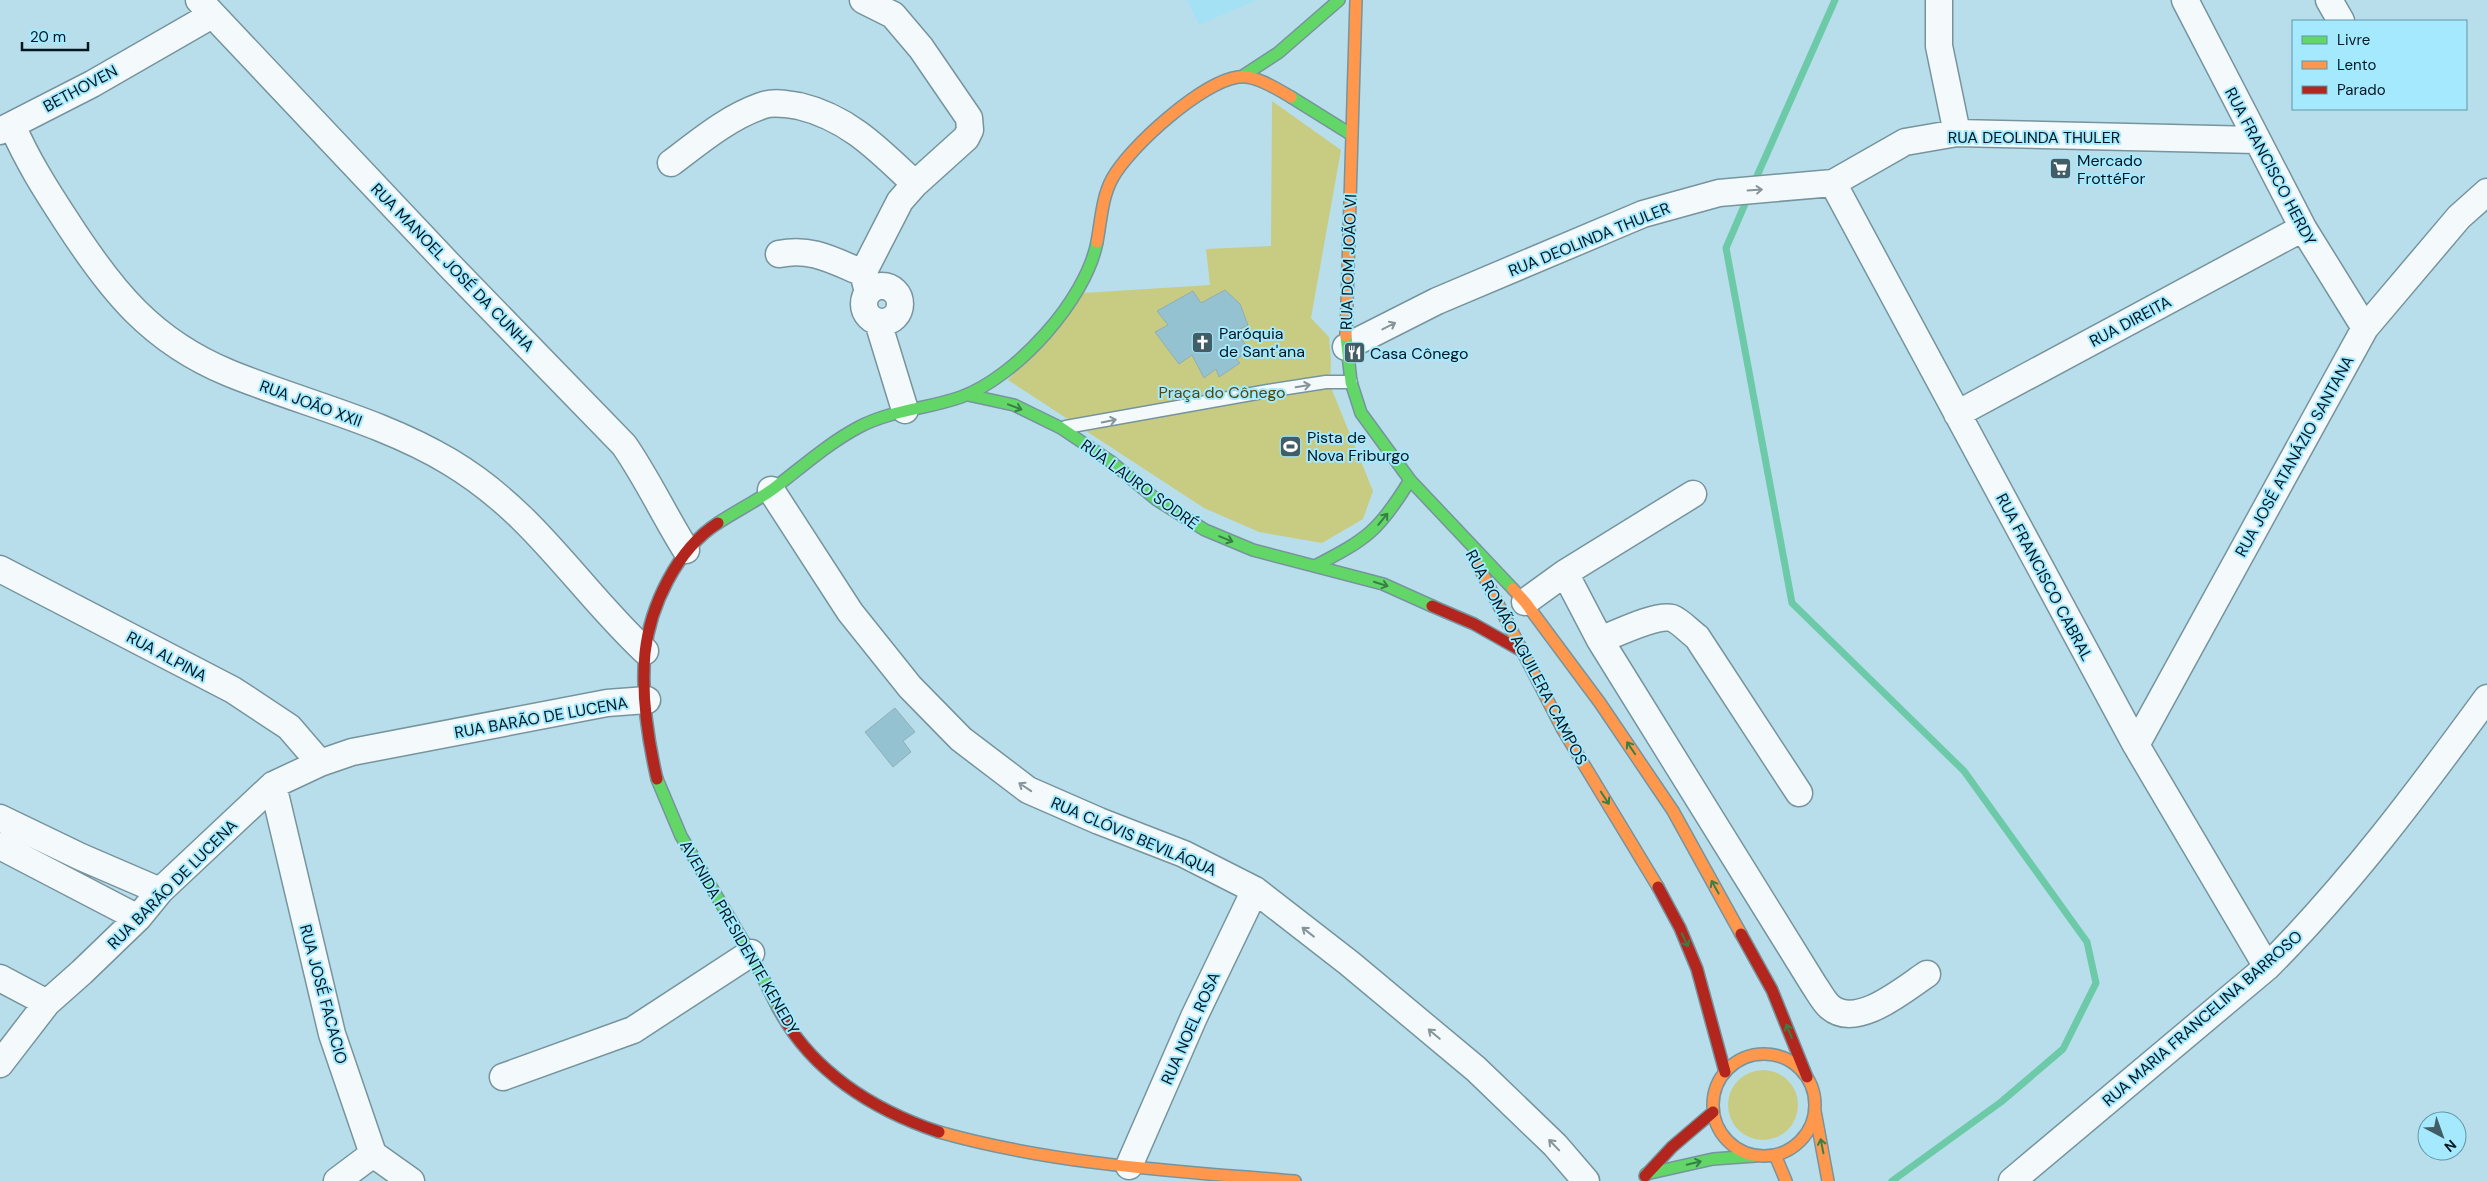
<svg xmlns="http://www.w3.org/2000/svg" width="2487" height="1181" font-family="'DM Sans',sans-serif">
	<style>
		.built { fill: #a5e1f4 }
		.green { fill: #c7cc82 }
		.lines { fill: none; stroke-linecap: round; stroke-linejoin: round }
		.stream { stroke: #6dcaa8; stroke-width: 7 }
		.building { fill: #95c2d0; stroke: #90aeb7 }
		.lane-casing { stroke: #76949d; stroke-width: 15 }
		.street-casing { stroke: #76949d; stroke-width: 29 }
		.fast-casing { stroke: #76949d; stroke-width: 14 }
		.slow-casing { stroke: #76949d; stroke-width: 14 }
		.jam-casing { stroke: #76949d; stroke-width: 14 }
		.lane { stroke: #f4fafc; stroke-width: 12 }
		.street { stroke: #f4fafc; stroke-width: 26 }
		.fast { stroke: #63d668; stroke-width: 11 }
		.slow { stroke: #ff974d; stroke-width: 11 }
		.jam { stroke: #b3261e; stroke-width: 11 }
		.oneway { stroke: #869499 }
		.oneway2 { stroke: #368047 }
		.labels { text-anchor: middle; stroke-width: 4; stroke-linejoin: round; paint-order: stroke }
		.street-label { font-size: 16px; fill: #00171f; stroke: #a5e9ff }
		.poi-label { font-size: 16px; fill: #00171f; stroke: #a5e9ff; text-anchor: start }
		.park-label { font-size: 16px; fill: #524809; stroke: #a5e9ff }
	</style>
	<rect width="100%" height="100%" fill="#b9deeb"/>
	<path class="built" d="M 1187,0 L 1257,0 L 1199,25 Z"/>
	<path class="green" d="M 1272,101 L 1341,150 L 1311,318 L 1329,337 L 1331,362 L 1330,385 L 1373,491 L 1363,519 L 1322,543 L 1259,532 L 1204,508 L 1008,380 L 1083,293 L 1210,285 L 1206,249 L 1271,246 Z
		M1728 1105a35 35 0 1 1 70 0a35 35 0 1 1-70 0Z"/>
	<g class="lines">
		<path class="stream" d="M 1753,185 L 1835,0
			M 1748,197 L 1726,248 L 1792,603 L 1964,771 L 2087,942 L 2096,983 L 2063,1049 L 2001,1102 L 1892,1181"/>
	</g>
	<path class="building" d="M 1225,290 L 1240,304 L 1248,325 L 1236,331 L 1250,351 L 1236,359 L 1240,363 L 1219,377 L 1216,369 L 1204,378 L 1192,355 L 1179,364 L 1155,332 L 1168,325 L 1157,311 L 1193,291 L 1201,303 Z
		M 895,708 L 915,732 L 903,741 L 911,752 L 893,767 L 865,732 Z"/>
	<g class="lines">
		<defs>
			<path id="lane" d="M 1066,427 L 1268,391 L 1326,382 L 1351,382"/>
			<path id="street" d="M 199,0 L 452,268 L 624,445 C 647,478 664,515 686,550
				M 863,0 L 893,15 L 921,48 L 969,118 L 970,130 L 966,138 L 915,184 L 900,201 L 863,273 L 868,292
				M 1939,0 L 1939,46 L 1957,133
				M 2185,0 L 2303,228 L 2365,328
				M 2329,0 L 2341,21
				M 12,125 C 27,160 46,190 67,222 C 111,290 151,341 229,373 C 302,403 382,421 450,462 C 535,513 576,586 645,651
				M 0,131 L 92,84 L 212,15
				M 671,163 C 699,142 727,118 761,106 C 772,101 788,104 799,106 C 849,118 879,150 915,184
				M 1833,183 L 2136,745 L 2267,967
				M 779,254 C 812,247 834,261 863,273
				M864 304a18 18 0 1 1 36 0a18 18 0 1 1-36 0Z
				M 878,322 L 905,410
				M 1346,347 L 1437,301 L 1643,214 L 1719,193 L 1833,183 L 1905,142 L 1957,133 L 2256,140
				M 1957,414 L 2303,228
				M 771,490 L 850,612 L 910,687 L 961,739 L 1028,790 L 1099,821 L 1184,854 L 1255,890 L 1349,963 L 1476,1069 L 1555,1145 L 1586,1181
				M 0,569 L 233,690 L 289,727 L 320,763
				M 1565,573 L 1600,640 L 1814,985 C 1819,992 1824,1002 1830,1007 C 1857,1030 1904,989 1927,974
				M 1525,602 L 1565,573 L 1693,494
				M 1600,640 C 1616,634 1655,614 1672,618 C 1680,621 1690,632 1697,637 L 1799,793
				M 2136,745 L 2365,328 L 2459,217 L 2487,192
				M 273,785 L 332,1034 L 373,1154 L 411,1181
				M 0,818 L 81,857 L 160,891
				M 0,846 L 138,918
				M 0,978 L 47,1003
				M 0,1064 L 47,1003 L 82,972 L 138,918 L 160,891 L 273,785 L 320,763 L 352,752 L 607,703 L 647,700
				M 503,1077 L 633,1030 L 751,953
				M 1129,1166 L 1194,1017 L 1255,890
				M 337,1181 L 373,1154
				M 2012,1181 L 2267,967 C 2349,885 2419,791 2487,698"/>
			<path id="fast" d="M 1241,77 L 1278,53 L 1339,0
				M 1291,97 L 1352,135
				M 1346,336 L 1351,382 L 1361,413 L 1410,480 L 1513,589
				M 968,395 L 1014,405 L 1061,428 L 1110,461 L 1157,500 L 1205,530 L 1253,550 L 1383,584 L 1432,606
				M 718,523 C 736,511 755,502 773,489 C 801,468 827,444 859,427 C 891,410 927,409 961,397 C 1016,377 1086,300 1097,242
				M 1315,566 C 1367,539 1379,531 1410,480
				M 657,779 L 681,836 L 751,954 L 778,1008
				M 1646,1174 L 1713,1159 L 1755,1156"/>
			<path id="slow" d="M 1097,242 C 1101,221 1102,197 1112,179 C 1129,147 1202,82 1238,77 C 1256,75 1277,89 1291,97
				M 1346,336 L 1356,0
				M 1478,565 L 1563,730 L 1658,887
				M 1513,589 L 1525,602 L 1600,703 L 1673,811 L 1741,934
				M1713 1105a51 51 0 1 1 102 0a51 51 0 1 1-102 0Z
				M 1815,1111 L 1828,1181
				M 939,1132 C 1056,1165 1175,1171 1295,1181
				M 1775,1155 L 1786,1181"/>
			<path id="jam" d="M 1432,606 L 1474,624 L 1520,650
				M 657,779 C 648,740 641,694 645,653 C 650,606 677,549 718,523
				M 1658,887 L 1680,928 L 1697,969 L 1725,1072
				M 1741,934 L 1772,990 L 1807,1077
				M 778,1008 C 811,1071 873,1110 939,1132
				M 1645,1176 L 1672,1147 L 1713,1112"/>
		</defs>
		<use href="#lane" class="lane-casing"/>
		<use href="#street" class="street-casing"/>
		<use href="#fast" class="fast-casing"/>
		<use href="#slow" class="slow-casing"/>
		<use href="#jam" class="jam-casing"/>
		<use href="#lane" class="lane"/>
		<use href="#street" class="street"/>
		<use href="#fast" class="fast"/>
		<use href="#slow" class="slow"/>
		<use href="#jam" class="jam"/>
	</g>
	<defs><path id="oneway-shaft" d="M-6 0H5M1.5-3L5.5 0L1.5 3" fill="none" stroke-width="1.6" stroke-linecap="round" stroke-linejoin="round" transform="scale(1.25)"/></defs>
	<g class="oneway">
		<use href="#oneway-shaft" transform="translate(1755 190) rotate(-4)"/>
		<use href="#oneway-shaft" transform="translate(1389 326) rotate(-27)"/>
		<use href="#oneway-shaft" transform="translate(1303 386) rotate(-9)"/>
		<use href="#oneway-shaft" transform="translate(1109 421) rotate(-11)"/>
		<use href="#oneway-shaft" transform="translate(1025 787) rotate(-146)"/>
		<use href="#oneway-shaft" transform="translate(1308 932) rotate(-142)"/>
		<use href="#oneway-shaft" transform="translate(1434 1034) rotate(-140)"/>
		<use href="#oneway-shaft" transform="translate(1554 1145) rotate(-134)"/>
	</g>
	<g class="oneway2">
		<use href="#oneway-shaft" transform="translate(1015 407) rotate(21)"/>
		<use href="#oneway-shaft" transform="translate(1383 519) rotate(-51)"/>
		<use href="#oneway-shaft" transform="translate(1226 539) rotate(22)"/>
		<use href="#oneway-shaft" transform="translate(1381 584) rotate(18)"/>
		<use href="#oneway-shaft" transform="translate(1631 748) rotate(-124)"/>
		<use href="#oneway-shaft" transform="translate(1605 798) rotate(57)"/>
		<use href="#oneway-shaft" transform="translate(1715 887) rotate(-119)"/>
		<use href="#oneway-shaft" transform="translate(1685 940) rotate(65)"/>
		<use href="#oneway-shaft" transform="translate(1789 1031) rotate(-112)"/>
		<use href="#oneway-shaft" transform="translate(1822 1146) rotate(-101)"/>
		<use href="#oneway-shaft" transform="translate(1694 1163) rotate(-13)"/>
	</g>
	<defs>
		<symbol id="supermarket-square" viewBox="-11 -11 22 22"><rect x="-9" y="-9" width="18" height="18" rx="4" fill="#415d66" stroke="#a5e9ff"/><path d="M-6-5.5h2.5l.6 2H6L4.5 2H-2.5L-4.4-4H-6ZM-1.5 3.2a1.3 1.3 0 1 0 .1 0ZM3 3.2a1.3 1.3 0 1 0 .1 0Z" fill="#fff"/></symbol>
		<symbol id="church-square" viewBox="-11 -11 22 22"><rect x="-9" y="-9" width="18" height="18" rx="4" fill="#415d66" stroke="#a5e9ff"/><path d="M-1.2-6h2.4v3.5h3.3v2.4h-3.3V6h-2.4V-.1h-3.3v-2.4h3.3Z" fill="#fff"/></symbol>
		<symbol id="restaurant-square" viewBox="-11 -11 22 22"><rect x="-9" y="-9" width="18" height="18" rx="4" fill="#415d66" stroke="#a5e9ff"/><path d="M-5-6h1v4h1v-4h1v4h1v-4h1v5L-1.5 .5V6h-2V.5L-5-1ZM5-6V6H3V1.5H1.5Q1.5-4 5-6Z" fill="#fff"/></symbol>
		<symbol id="stadium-square" viewBox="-11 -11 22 22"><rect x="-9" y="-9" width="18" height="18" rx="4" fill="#415d66" stroke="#a5e9ff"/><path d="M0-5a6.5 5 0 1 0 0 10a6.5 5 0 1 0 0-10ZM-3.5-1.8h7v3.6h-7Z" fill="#fff"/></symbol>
	</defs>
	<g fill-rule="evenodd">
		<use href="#supermarket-square" x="2048" y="156" width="25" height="25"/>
		<use href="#church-square" x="1190" y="330" width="25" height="25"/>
		<use href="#restaurant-square" x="1342" y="340" width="25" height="25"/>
		<use href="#stadium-square" x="1278" y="434" width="25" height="25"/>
	</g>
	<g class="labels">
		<g class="street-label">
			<text transform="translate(80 88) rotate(-28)" y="6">BETHOVEN</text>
			<text x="2034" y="143">RUA DEOLINDA THULER</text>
			<text transform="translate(2271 166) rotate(62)" y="6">RUA FRANCISCO HERDY</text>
			<text transform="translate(1589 239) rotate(-22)" y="6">RUA DEOLINDA THULER</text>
			<text transform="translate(1348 262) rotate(-88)" y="6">RUA DOM JOÃO VI</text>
			<text transform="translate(453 267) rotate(46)" y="6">RUA MANOEL JOSÉ DA CUNHA</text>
			<text transform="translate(2130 321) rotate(-28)" y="6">RUA DIREITA</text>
			<text transform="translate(311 403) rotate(20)" y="6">RUA JOÃO XXII</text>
			<text transform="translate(2294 456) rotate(-61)" y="6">RUA JOSÉ ATANÁZIO SANTANA</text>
			<text transform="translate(1140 484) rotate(36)" y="6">RUA LAURO SODRÉ</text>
			<text transform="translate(2045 577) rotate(62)" y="6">RUA FRANCISCO CABRAL</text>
			<text transform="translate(167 656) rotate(28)" y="6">RUA ALPINA</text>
			<text transform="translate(1527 657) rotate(62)" y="6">RUA ROMÃO AGUILERA CAMPOS</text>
			<text transform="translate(541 717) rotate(-10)" y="6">RUA BARÃO DE LUCENA</text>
			<text transform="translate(1134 836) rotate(23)" y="6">RUA CLÓVIS BEVILÁQUA</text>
			<text transform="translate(172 884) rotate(-45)" y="6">RUA BARÃO DE LUCENA</text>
			<text transform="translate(740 937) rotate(60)" y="6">AVENIDA PRESIDENTE KENEDY</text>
			<text transform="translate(324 994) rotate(75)" y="6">RUA JOSÉ FACACIO</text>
			<text transform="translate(2202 1018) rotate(-41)" y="6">RUA MARIA FRANCELINA BARROSO</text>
			<text transform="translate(1190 1028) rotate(-66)" y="6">RUA NOEL ROSA</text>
		</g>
		<g class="poi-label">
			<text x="2077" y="166">Mercado<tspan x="2077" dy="18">FrottéFor</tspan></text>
			<text x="1219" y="339">Paróquia<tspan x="1219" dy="18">de Sant'ana</tspan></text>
			<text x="1370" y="359">Casa Cônego</text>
			<text x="1307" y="443">Pista de<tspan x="1307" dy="18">Nova Friburgo</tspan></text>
		</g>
		<g class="park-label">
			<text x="1222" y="398">Praça do Cônego</text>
		</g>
	</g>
	<rect x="2292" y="20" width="175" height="90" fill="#a5e9ff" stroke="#6395a5"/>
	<rect x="2302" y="36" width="25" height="8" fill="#63d668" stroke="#6395a5"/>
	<text x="2337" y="45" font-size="15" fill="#00171f">Livre</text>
	<rect x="2302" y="61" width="25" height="8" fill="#ff974d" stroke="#6395a5"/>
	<text x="2337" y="70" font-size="15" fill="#00171f">Lento</text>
	<rect x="2302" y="86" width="25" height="8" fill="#b3261e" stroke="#6395a5"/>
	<text x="2337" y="95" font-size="15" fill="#00171f">Parado</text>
	<g transform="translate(2442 1136) rotate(139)"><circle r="24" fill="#a5e9ff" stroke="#6395a5"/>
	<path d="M0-4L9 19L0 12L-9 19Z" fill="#415d66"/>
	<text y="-8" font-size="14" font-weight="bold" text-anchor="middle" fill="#00171f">N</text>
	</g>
	<path d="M22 42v8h66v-8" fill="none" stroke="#00171f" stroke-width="2.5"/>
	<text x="30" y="42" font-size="15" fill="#00171f" stroke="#a5e9ff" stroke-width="4" paint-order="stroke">20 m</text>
</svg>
